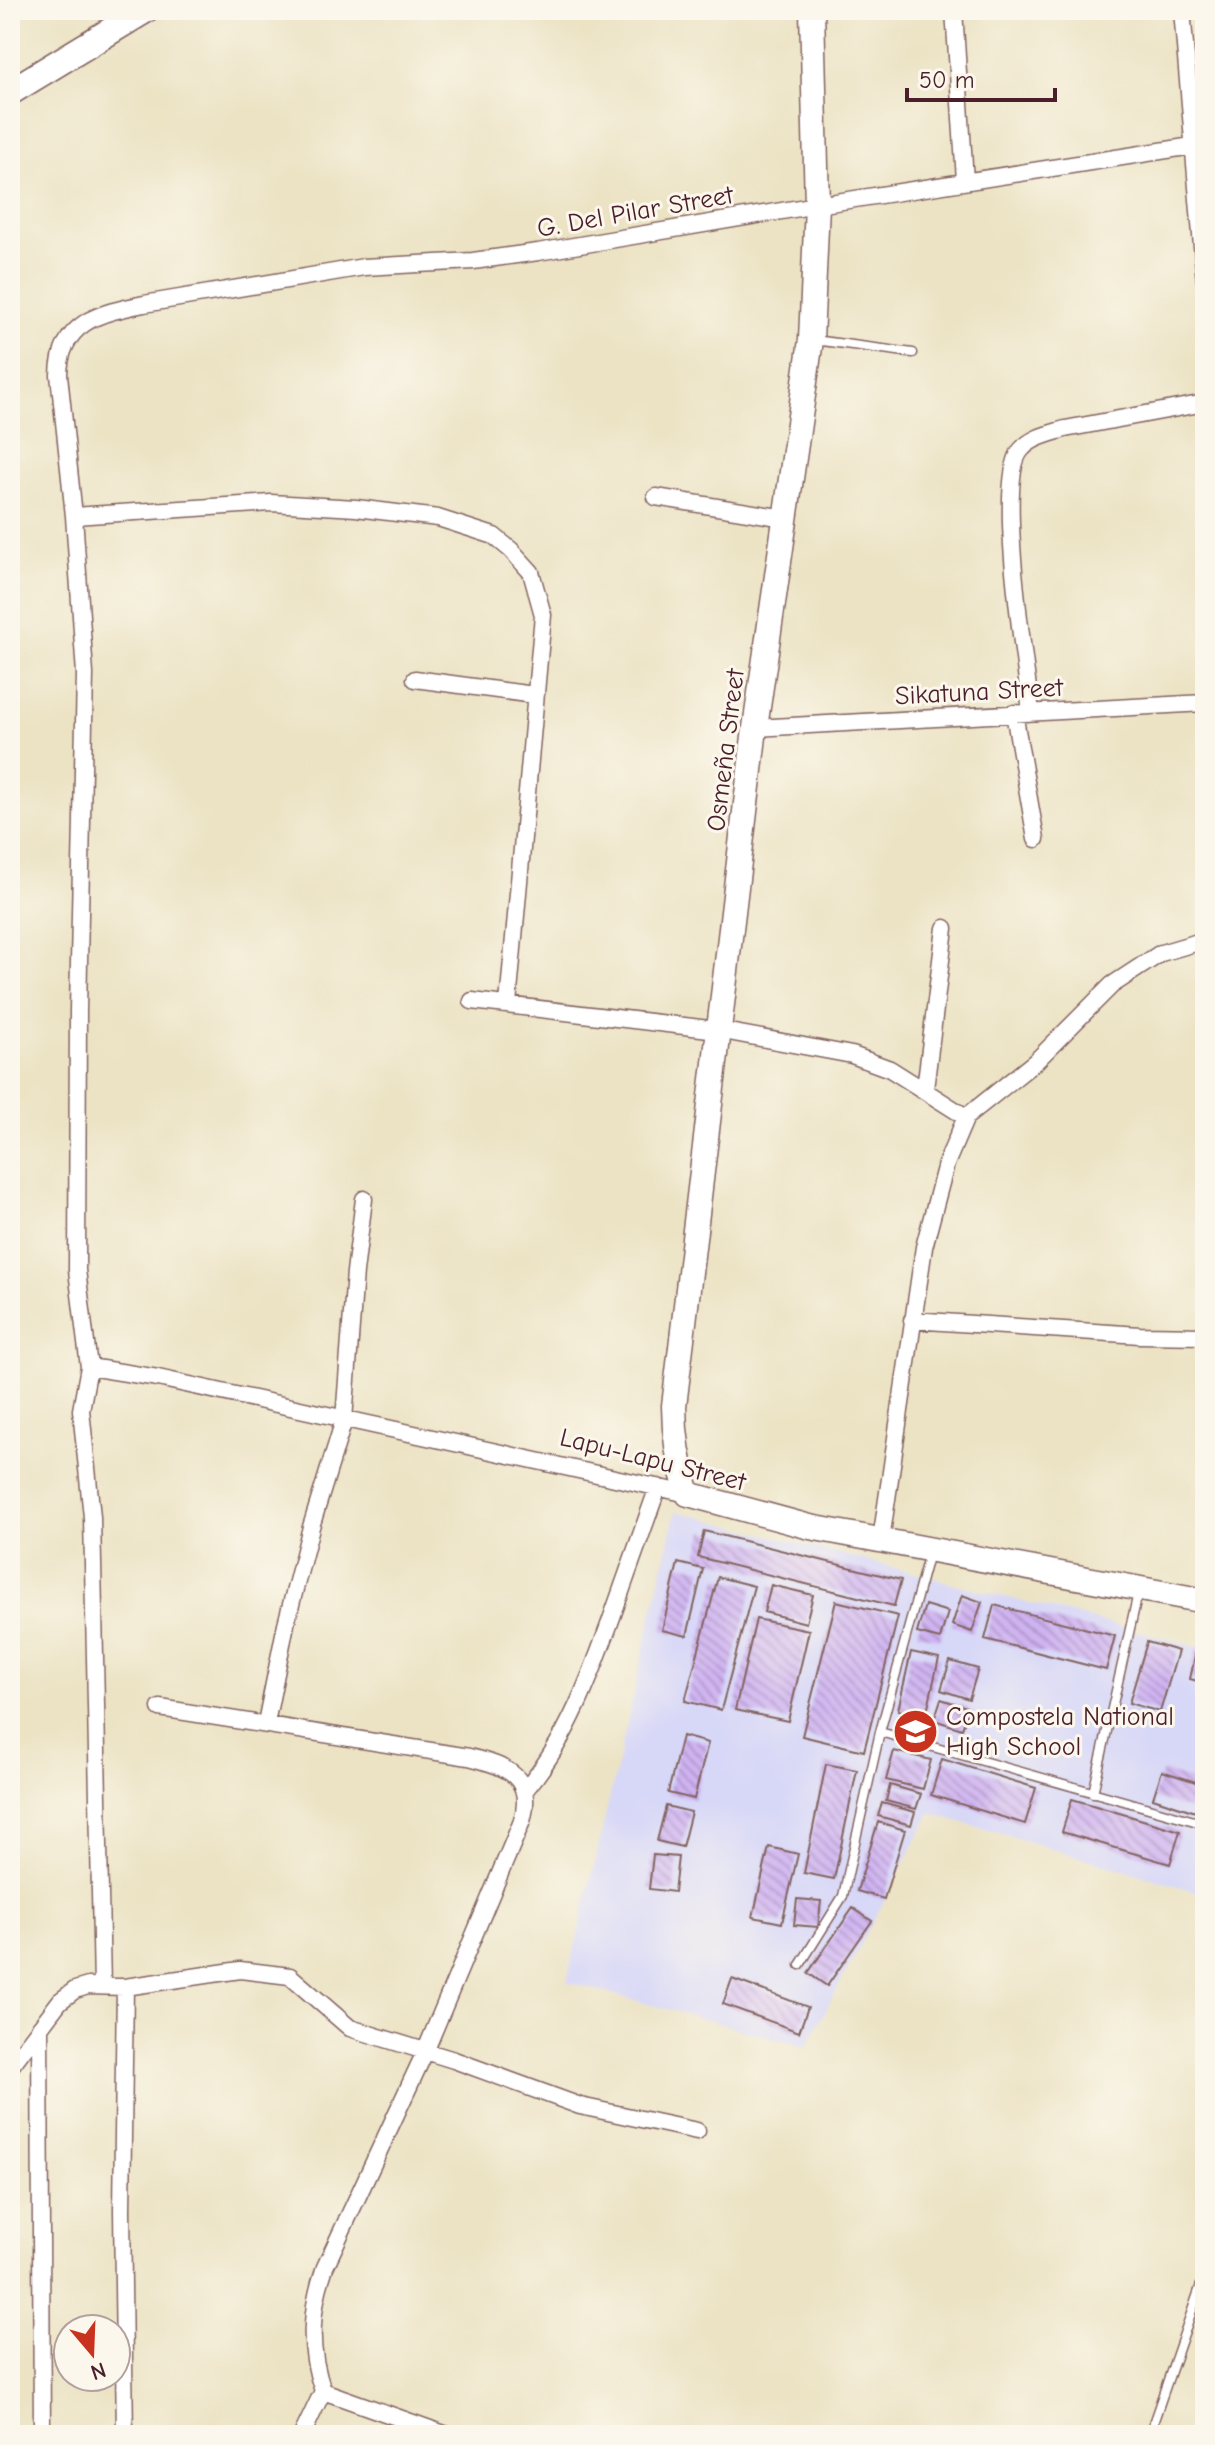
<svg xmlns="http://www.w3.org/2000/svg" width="1215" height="2445" font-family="'Comic Neue',sans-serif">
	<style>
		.built { fill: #d7d7f8 }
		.building { fill: url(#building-back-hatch) }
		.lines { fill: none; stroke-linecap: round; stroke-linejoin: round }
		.lane-casing { stroke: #836461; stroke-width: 11 }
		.street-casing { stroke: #836461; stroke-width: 19 }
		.secondary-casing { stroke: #836461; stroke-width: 27 }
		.primary-casing { stroke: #836461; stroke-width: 29 }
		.lane { stroke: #fff; stroke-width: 8 }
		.street { stroke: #fff; stroke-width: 16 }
		.secondary { stroke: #fff; stroke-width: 24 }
		.primary { stroke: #fff; stroke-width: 26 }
		.labels { text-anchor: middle; stroke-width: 6; stroke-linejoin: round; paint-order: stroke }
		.street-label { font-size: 26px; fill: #4a1f2b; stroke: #fbf7ec }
		.poi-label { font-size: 26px; fill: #4a1f2b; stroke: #fbf7ec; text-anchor: start }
	</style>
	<defs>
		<pattern id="building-back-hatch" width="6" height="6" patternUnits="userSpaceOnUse" patternTransform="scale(2)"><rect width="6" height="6" fill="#cfb3f2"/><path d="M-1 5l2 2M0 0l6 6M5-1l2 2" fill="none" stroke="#aa91c4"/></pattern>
	</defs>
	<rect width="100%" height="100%" fill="#fbf7ec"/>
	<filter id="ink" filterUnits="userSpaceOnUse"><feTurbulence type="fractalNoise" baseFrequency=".0125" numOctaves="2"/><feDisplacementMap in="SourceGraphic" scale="16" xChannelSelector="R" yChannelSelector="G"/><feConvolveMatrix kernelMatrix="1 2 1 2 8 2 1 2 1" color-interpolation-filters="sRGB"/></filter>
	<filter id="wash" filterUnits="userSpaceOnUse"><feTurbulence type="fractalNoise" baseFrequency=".006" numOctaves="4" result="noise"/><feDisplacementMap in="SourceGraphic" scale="32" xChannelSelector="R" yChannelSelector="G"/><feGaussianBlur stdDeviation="1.8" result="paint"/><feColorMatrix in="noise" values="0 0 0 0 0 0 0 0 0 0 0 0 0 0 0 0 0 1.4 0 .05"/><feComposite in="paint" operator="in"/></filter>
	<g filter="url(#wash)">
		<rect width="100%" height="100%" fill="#ece3c4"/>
		<path class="built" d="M 676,1511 L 1205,1649 L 1205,1894 L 931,1813 L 806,2047 L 567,1982 Z"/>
		<g id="blocks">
			<path class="building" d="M 704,1531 L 901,1580 L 894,1606 L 698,1557 Z
				M 678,1563 L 703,1569 L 687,1636 L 662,1630 Z
				M 718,1577 L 754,1586 L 721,1710 L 685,1701 Z
				M 771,1585 L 813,1595 L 806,1623 L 764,1612 Z
				M 962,1595 L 982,1602 L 972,1632 L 952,1625 Z
				M 836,1601 L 898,1616 L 864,1751 L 802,1736 Z
				M 925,1605 L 948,1612 L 940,1639 L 917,1633 Z
				M 994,1605 L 1115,1636 L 1106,1670 L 985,1639 Z
				M 756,1619 L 809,1630 L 788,1721 L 735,1710 Z
				M 1147,1642 L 1178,1651 L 1160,1712 L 1129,1703 Z
				M 1197,1647 L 1205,1649 L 1205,1683 L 1190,1679 Z
				M 911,1652 L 939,1658 L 926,1716 L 898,1710 Z
				M 950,1661 L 978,1669 L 969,1699 L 941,1690 Z
				M 941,1699 L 969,1708 L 962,1729 L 934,1720 Z
				M 682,1736 L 708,1743 L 694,1799 L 668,1793 Z
				M 894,1751 L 931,1760 L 923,1789 L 886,1780 Z
				M 942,1759 L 1036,1788 L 1025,1824 L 931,1795 Z
				M 826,1764 L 857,1770 L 834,1879 L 804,1873 Z
				M 1162,1771 L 1205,1785 L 1205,1815 L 1153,1798 Z
				M 890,1785 L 921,1794 L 916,1809 L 886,1801 Z
				M 1072,1799 L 1180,1831 L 1170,1864 L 1062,1832 Z
				M 882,1803 L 915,1812 L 911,1825 L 878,1816 Z
				M 666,1806 L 691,1812 L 682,1847 L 657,1841 Z
				M 878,1822 L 905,1830 L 884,1899 L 857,1891 Z
				M 769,1847 L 798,1854 L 782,1923 L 753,1917 Z
				M 1205,1850 L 1205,1874 L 1197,1872 Z
				M 653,1855 L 678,1857 L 674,1892 L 649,1889 Z
				M 797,1899 L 821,1901 L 818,1927 L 794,1925 Z
				M 853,1908 L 872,1921 L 827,1986 L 808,1973 Z
				M 732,1979 L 808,2007 L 799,2032 L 723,2004 Z"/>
		</g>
	</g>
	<g filter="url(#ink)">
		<use href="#blocks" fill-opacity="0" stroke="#836461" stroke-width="2"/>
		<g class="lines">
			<defs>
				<path id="lane" d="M 814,340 L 913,353
					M 929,1553 L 880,1732 L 1205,1824
					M 1093,1793 L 1138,1593
					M 800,1965 L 843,1896 L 880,1732
					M 1149,2435 L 1205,2273"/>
				<path id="street" d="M 954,10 L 965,181
					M 1182,10 L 1205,282
					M 10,12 L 14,10
					M 656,497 L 785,518
					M 74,516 L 271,503 L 356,508 L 438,518 L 494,536 L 511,550 L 531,572 L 543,615 L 508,1004
					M 415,679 L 534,695
					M 1031,712 C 1026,666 995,481 1021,450 C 1032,437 1049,434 1065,429 L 1205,403
					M 1014,713 L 1036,839
					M 755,728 L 1205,703
					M 472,1001 L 718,1030 L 852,1055 L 890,1069 L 966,1117
					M 925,1089 L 945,928
					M 912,1320 L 1140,1335 L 1205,1336
					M 89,1367 L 158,1378 L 688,1494
					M 881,1540 L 924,1247 L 946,1164 L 966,1117 L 1036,1061 L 1112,985 L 1161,953 L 1205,940
					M 160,1708 L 469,1757 C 506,1766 535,1776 522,1821 L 425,2052 L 325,2267 C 310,2310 308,2348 323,2391 L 302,2435
					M 266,1723 L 286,1624 L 311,1527 L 344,1420 L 355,1272 L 364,1199
					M 526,1789 C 568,1739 591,1676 613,1614 C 628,1572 643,1530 658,1487
					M 102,1986 L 92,1517 L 81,1410 L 89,1367 L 77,1270 L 78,1011 L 85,674 L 74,516 L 59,375 C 60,322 99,313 144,304 L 364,267 L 473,261 L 538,252 L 817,205 L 1205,144
					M 40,2027 L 42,2435
					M 10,2067 L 60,2001 L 75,1990 L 88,1986 L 125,1987 L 240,1970 L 290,1976 L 350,2028 L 454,2060 L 580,2106 L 697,2131
					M 323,2391 L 447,2435
					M 125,2435 L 122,2210 L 125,1987"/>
				<path id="secondary" d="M 812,10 L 817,205 L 811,340 L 755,728 L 674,1406 C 674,1437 679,1465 688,1494 L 810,1527 L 1205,1601"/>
				<path id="primary" d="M 10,92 L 145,10"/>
			</defs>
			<use href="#lane" class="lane-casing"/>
			<use href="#street" class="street-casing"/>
			<use href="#secondary" class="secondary-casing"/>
			<use href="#primary" class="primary-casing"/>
			<use href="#lane" class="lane"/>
			<use href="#street" class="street"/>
			<use href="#secondary" class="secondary"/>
			<use href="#primary" class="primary"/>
		</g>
	</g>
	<defs>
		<symbol id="school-disc" viewBox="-11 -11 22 22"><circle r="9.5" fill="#c8321e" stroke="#fbf7ec"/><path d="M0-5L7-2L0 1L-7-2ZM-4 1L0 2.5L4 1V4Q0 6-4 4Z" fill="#fff"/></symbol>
	</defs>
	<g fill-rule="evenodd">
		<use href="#school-disc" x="890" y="1706" width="51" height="51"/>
	</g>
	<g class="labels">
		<g class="street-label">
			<text transform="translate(635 211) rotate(-10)" y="9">G. Del Pilar Street</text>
			<text transform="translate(979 691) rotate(-3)" y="9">Sikatuna Street</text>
			<text transform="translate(725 750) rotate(-83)" y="9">Osmeña Street</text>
			<text transform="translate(653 1459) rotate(14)" y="9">Lapu-Lapu Street</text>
		</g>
		<g class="poi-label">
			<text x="946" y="1725">Compostela National<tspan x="946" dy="30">High School</tspan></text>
		</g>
	</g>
	<rect width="1215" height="2445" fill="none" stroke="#fbf7ec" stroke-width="40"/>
	<g transform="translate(92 2353) rotate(161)"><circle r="38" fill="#fbf7ec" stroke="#b4a19f" stroke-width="2"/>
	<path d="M0-6L14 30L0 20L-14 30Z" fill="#c8321e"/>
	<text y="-12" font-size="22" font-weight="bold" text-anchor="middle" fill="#4a1f2b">N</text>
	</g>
	<path d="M907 88v12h148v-12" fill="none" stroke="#4a1f2b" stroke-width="4"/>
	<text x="919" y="88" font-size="24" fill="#4a1f2b" stroke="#fbf7ec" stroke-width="6" paint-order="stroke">50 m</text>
</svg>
